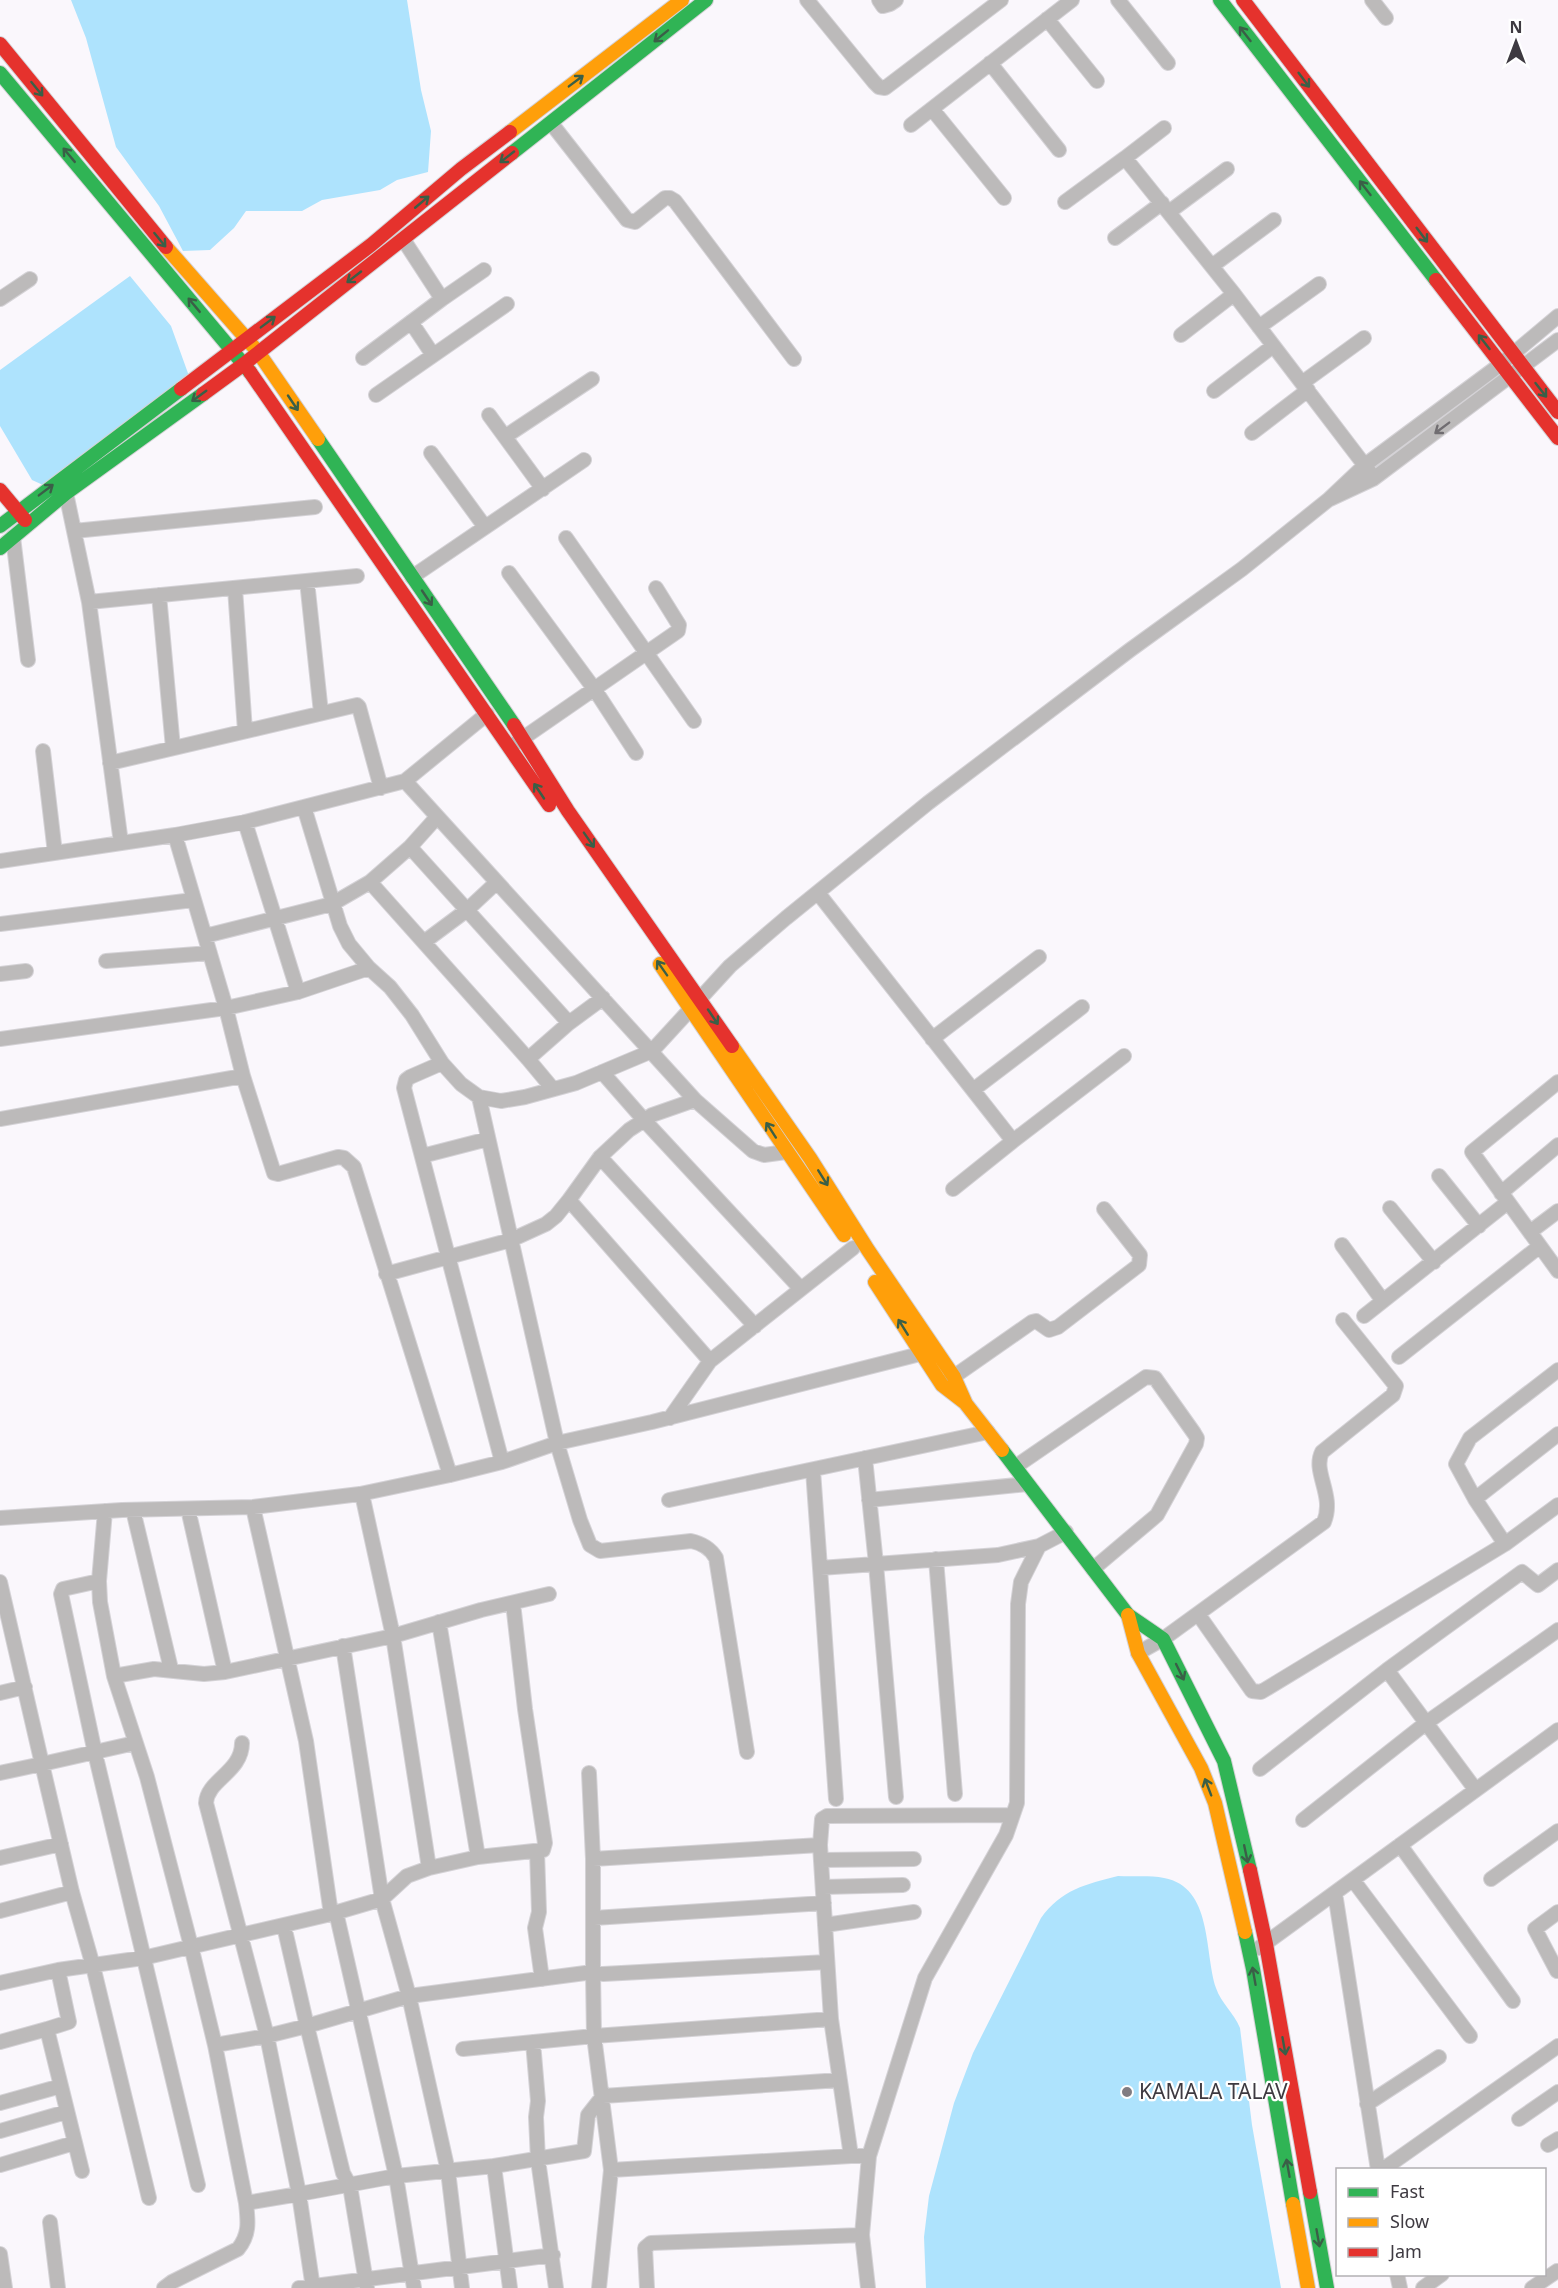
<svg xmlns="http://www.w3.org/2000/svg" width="1558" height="2288" font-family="'Noto Sans',sans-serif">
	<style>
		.water { fill: #aee3fd }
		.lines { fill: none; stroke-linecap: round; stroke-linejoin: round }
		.street-casing { stroke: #d4d2d6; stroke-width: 16 }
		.fast-casing { stroke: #d4d2d6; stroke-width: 16 }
		.slow-casing { stroke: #d4d2d6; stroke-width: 16 }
		.jam-casing { stroke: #d4d2d6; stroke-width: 16 }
		.street { stroke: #bcbaba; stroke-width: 14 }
		.fast { stroke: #30b455; stroke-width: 14 }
		.slow { stroke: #ff9f0a; stroke-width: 14 }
		.jam { stroke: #e5322d; stroke-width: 14 }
		.oneway { stroke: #3a5f47 }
		.oneway2 { stroke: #706d71 }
		.poi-dot { fill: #807c82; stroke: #fff; stroke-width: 2 }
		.labels { text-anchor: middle; stroke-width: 4.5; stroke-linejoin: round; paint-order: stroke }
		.poi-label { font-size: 21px; fill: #3e3a41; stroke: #fff; text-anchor: start }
	</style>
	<rect width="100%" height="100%" fill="#faf7fc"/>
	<path class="water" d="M 71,0 L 407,0 L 421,90 L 431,131 L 428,172 L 397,180 L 380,190 L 322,200 L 302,211 L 246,211 L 234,228 L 210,250 L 183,251 L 159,206 L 116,147 L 86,38 Z
		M 130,276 L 171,326 L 189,376 L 43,485 L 32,480 L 0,426 L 0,370 Z
		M 1118,1876 C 1133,1877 1150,1875 1164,1878 C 1213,1887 1204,1952 1216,1988 C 1221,2003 1234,2013 1240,2028 L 1252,2125 L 1281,2288 L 926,2288 L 924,2237 L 929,2196 L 954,2103 L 973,2053 L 1041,1918 C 1061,1890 1086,1884 1118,1876 Z"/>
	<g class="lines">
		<defs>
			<path id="street" d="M 807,0 L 874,82 L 879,87 L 885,88 L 1001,0
				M 879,0 L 883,6 L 890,4 L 896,0
				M 1118,0 L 1168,63
				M 1372,0 L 1386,18
				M 1047,19 L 1097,81
				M 990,63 L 1059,150
				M 932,109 L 1004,198
				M 551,123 L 627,220 L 635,222 L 665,198 L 670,198 L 675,201 L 794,359
				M 911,125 L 1072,0
				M 1125,158 L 1164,128
				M 1065,202 L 1125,158 L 1234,294 L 1369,471
				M 1169,212 L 1227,169
				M 1115,238 L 1162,203
				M 403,239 L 442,299 L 484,270
				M 1212,266 L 1274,220
				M 0,299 L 30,279
				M 1558,316 L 1501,364 L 1365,465 L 1328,500 L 1373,479 L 1558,340
				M 411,322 L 433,355
				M 1259,327 L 1319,284
				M 1181,335 L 1234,294
				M 363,358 L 442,299
				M 1302,383 L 1364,338
				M 1214,391 L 1273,346
				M 376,395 L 507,304
				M 489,415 L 543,489
				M 1252,433 L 1308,390
				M 506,436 L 592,379
				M 431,453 L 485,527
				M 66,493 L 89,602 L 357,576
				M 74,531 L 315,507
				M 13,537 L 28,660
				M 566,538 L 694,721
				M 509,573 L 595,690 L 636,753
				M 412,577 L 584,460
				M 307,581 L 321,713
				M 235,588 L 245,731
				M 159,595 L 173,748
				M 89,602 L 121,843
				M 516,743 L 678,631 L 679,625 L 656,588
				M 43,751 L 55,853
				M 110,763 L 357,705 L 359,707 L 381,788
				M 405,781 L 695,1100 L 753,1151 L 764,1155 L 786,1152
				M 437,817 L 410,847 L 370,882 L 528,1059 L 569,1023 L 603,998
				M 245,822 L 298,992
				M 410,847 L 569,1023
				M 0,861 L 175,835
				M 818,893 L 1013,1141 L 1124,1056
				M 0,924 L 193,900
				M 205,936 L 332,904 L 370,882
				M 424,942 L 467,910 L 497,882
				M 106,961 L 210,953
				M 369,968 L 390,987 L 412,1015 L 442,1063 L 461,1084 L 479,1097 L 501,1101 L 525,1097 L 576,1083 L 652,1051 L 730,966 L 786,918 L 928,803 L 1130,650 L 1242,569 L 1328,500
				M 0,974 L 26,971
				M 0,1039 L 226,1008 L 298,992 L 369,968 L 349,944 L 340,926 L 304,807
				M 932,1039 L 1039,957
				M 528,1059 L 553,1089
				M 442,1063 L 410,1077 L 406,1080 L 404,1088 L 502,1462
				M 602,1072 L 644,1120 L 800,1288
				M 243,1076 L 274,1173 L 278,1174 L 338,1157 L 344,1158 L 354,1167 L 450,1475
				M 1558,1082 L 1472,1152 L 1558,1271
				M 973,1090 L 1082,1007
				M 479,1097 L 557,1443 L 580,1520 L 590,1545 L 600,1551 L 691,1541 C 701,1543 711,1549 716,1558 L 747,1752
				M 0,1119 L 243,1076 L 226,1008 L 175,835 L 245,822 L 405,781 L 487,714
				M 422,1156 L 488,1139
				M 600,1157 L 755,1326
				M 1439,1176 L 1479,1226
				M 953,1189 L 1013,1141
				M 1501,1193 L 1558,1145
				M 569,1200 L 710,1361 L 853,1248
				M 1390,1208 L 1434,1262
				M 1530,1232 L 1558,1211
				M 1342,1245 L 1383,1301
				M 386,1274 L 511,1240 L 546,1224 L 556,1216 L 569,1200 L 600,1157 L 629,1130 L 652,1115 L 695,1100
				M 1364,1316 L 1508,1202
				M 1399,1357 L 1540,1246
				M 1558,1370 L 1470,1438 L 1456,1464 L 1475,1499 L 1505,1544 L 1558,1505
				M 949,1380 L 1032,1322 L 1036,1321 L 1049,1330 L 1058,1327 L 1139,1265 L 1140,1255 L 1104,1209
				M 670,1418 L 710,1361
				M 1015,1467 L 1146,1377 L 1155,1378 L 1194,1433 L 1197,1438 L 1196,1444 L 1157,1515 L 1093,1569
				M 813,1470 L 820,1568
				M 362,1494 L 393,1636 L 429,1868
				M 1475,1499 L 1558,1434
				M 669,1500 L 988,1432
				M 869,1500 L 1027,1484
				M 253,1507 L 306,1741 L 331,1914
				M 188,1509 L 225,1672
				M 133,1510 L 171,1669
				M 105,1511 L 99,1581 L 100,1602 L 114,1676 L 147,1777 L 191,1946 L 215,2045 L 246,2203 C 248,2221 250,2234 238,2249 L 172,2282 L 164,2288
				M 0,1518 L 122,1510 L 253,1507 L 360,1494 L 450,1475 L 502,1462 L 557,1443 L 652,1422 L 920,1354 L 927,1351
				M 936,1559 L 955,1794
				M 99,1581 L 63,1589 L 61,1594 L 95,1753 L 198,2185
				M 0,1582 L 42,1764 L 135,1743
				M 1198,1614 L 1252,1691 L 1261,1692 L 1505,1544
				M 439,1622 L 478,1857
				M 343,1646 L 382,1899 L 409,1996 L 448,2171 L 462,2288
				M 1138,1653 L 1163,1639 L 1324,1522 C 1335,1495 1312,1472 1322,1452 L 1393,1395 L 1396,1386 L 1343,1320
				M 114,1676 L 154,1669 L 204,1674 L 225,1672 L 393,1636 L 481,1610 L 549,1594
				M 0,1693 L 25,1687
				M 242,1743 C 242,1772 207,1780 206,1803 L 267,2036 L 299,2194 L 246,2203
				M 1260,1769 L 1387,1670
				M 0,1773 L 42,1764 L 72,1892 L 93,1966 L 149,2198
				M 1475,1789 L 1387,1670 L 1522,1572 L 1538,1585 L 1558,1570
				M 896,1797 L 876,1564 L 998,1555 L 1039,1546
				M 836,1799 L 820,1568 L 876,1564 L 865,1458
				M 1303,1820 L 1426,1723 L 1558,1630
				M 1400,1845 L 1513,2001
				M 537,1851 L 539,1912 L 535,1928 L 542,1979
				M 0,1858 L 61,1844
				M 593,1859 L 820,1845
				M 821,1860 L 914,1859
				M 1491,1879 L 1558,1831
				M 1353,1880 L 1470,2036
				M 823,1887 L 903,1885
				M 1335,1893 L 1378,2170
				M 0,1911 L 72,1892
				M 336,1912 L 396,2176 L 414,2288
				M 594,1918 L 824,1903
				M 825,1925 L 914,1912
				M 1259,1948 L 1558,1730
				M 1557,1971 L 1535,1929 L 1558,1912
				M 0,1983 L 58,1970 L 143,1958 L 331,1914 L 382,1899 L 407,1876 L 429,1868 L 478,1857 L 543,1850 L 545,1843 L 525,1709 L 513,1603
				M 47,2029 L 69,2022 L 58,1970
				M 0,2042 L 47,2029 L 61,2086
				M 533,2042 L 538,2101 L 536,2117 L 538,2160 L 556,2288
				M 215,2045 L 267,2036 L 307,2026 L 284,1926
				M 463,2049 L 594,2036 L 831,2019
				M 0,2103 L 61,2086 L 82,2171
				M 1367,2104 L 1439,2057
				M 1519,2119 L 1558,2092
				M 0,2131 L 66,2112
				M 1548,2145 L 1558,2139
				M 869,2156 L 851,2156 L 831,2019 L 820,1845 L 822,1819 L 827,1816 L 1013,1815
				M 0,2165 L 74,2143
				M 494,2166 L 584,2151 L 588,2115 L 603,2096 L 840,2080
				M 611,2170 L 851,2156
				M 1382,2170 L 1558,2046
				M 50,2222 L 58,2288
				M 0,2254 L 5,2288
				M 1397,2274 L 1400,2288
				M 299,2288 L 553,2255
				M 313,2288 L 299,2194 L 396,2176 L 494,2166 L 510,2288
				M 367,2288 L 350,2186 L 343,2173 L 307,2026 L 409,1996 L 593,1972 L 593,1859 L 589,1773
				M 599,2288 L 611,2170 L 594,2036 L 593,1972 L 603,1974 L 827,1962
				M 647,2288 L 645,2248 L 651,2243 L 862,2235
				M 868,2288 L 862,2235 L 869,2156 L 925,1978 L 1006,1835 L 1017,1803 L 1018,1604 L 1021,1582 L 1039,1546 L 1066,1532
				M 1423,2288 L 1442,2274
				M 1532,2288 L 1557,2271"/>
			<path id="fast" d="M 1220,0 L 1436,280
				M 0,73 L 250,372
				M 512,153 L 706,0
				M 318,439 L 514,725
				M 0,526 L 181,389
				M 0,548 L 66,493 L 203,394
				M 1002,1450 L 1128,1615 L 1163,1639 L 1224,1761 L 1250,1870
				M 1245,1932 L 1253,1969 L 1293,2204
				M 1310,2192 L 1327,2288"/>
			<path id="slow" d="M 510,132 L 682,0
				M 166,247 L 258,352 L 318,439
				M 660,964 L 844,1235
				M 732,1046 L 810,1158 L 868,1250 L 954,1377 L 966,1404 L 1002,1450
				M 875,1282 L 942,1385 L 964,1402
				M 1128,1615 L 1138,1653 L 1201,1768 L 1215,1803 L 1245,1932
				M 1293,2204 L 1308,2288"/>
			<path id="jam" d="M 1243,0 L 1558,412
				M 0,44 L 166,247
				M 1436,280 L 1558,438
				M 250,372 L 549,805
				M 181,389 L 371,245 L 461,169 L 510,132
				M 203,394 L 244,364 L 512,153
				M 0,490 L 25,520
				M 514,725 L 568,811 L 732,1046
				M 1250,1870 L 1266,1944 L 1310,2192"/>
		</defs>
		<use href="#street" class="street-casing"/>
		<use href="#fast" class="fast-casing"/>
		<use href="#slow" class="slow-casing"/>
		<use href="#jam" class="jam-casing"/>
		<use href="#street" class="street"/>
		<use href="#fast" class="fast"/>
		<use href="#slow" class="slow"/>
		<use href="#jam" class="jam"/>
	</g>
	<defs><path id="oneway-shaft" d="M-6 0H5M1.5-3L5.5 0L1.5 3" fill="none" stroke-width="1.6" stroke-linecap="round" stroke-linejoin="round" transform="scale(1.5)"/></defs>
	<g class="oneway">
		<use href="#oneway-shaft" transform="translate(1245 34) rotate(-128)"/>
		<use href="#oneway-shaft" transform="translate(661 36) rotate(141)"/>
		<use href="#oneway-shaft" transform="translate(1304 80) rotate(53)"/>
		<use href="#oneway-shaft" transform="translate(576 81) rotate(-37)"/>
		<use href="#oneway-shaft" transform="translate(37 89) rotate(51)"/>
		<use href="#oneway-shaft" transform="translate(69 155) rotate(-130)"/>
		<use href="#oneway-shaft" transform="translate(507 157) rotate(142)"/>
		<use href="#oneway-shaft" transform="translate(1365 188) rotate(-128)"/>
		<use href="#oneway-shaft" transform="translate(422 202) rotate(-40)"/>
		<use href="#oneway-shaft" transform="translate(1422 235) rotate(53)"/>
		<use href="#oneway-shaft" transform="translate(160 240) rotate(51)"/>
		<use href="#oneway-shaft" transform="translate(354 277) rotate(142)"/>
		<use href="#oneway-shaft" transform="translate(194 305) rotate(-130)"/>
		<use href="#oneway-shaft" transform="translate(268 322) rotate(-37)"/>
		<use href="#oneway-shaft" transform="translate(1484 342) rotate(-128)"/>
		<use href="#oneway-shaft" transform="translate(1541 390) rotate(52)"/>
		<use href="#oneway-shaft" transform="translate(199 396) rotate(144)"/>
		<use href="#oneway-shaft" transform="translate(293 403) rotate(56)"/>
		<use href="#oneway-shaft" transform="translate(46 490) rotate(-37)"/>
		<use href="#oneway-shaft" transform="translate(427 598) rotate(56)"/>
		<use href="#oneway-shaft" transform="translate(539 791) rotate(-124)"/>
		<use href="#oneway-shaft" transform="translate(589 840) rotate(55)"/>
		<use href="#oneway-shaft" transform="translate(662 968) rotate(-125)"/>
		<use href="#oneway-shaft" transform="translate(713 1017) rotate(56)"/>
		<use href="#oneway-shaft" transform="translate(771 1130) rotate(-123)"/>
		<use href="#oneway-shaft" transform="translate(823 1178) rotate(58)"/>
		<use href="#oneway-shaft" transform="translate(903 1327) rotate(-122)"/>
		<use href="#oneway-shaft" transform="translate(1180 1672) rotate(64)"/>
		<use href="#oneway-shaft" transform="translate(1208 1787) rotate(-111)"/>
		<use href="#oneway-shaft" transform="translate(1246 1854) rotate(78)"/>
		<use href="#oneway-shaft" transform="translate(1254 1976) rotate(-100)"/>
		<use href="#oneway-shaft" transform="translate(1284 2046) rotate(80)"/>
		<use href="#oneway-shaft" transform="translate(1288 2168) rotate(-100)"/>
		<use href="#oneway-shaft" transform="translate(1318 2238) rotate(80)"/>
	</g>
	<use class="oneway2" href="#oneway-shaft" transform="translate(1442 428) rotate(143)"/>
	<circle class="poi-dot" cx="1127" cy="2092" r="6"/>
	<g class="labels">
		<g class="poi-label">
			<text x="1139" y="2099">KAMALA TALAV</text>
		</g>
	</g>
	<rect x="1336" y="2168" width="210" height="108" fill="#ffffff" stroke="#b2b0b3" stroke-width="1.5"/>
	<rect x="1348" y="2188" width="30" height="9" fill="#30b455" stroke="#b2b0b3" stroke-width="1.5"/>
	<text x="1390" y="2198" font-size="18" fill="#3e3a41">Fast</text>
	<rect x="1348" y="2218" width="30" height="9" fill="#ff9f0a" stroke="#b2b0b3" stroke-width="1.5"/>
	<text x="1390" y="2228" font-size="18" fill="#3e3a41">Slow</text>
	<rect x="1348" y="2248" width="30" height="9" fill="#e5322d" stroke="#b2b0b3" stroke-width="1.5"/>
	<text x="1390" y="2258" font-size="18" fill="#3e3a41">Jam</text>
	<g transform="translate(1516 42)" stroke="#ffffff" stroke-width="4.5" paint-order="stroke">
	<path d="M0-4.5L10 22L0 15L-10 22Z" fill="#3e3a41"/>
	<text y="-9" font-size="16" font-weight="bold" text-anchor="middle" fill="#3e3a41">N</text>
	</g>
</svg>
